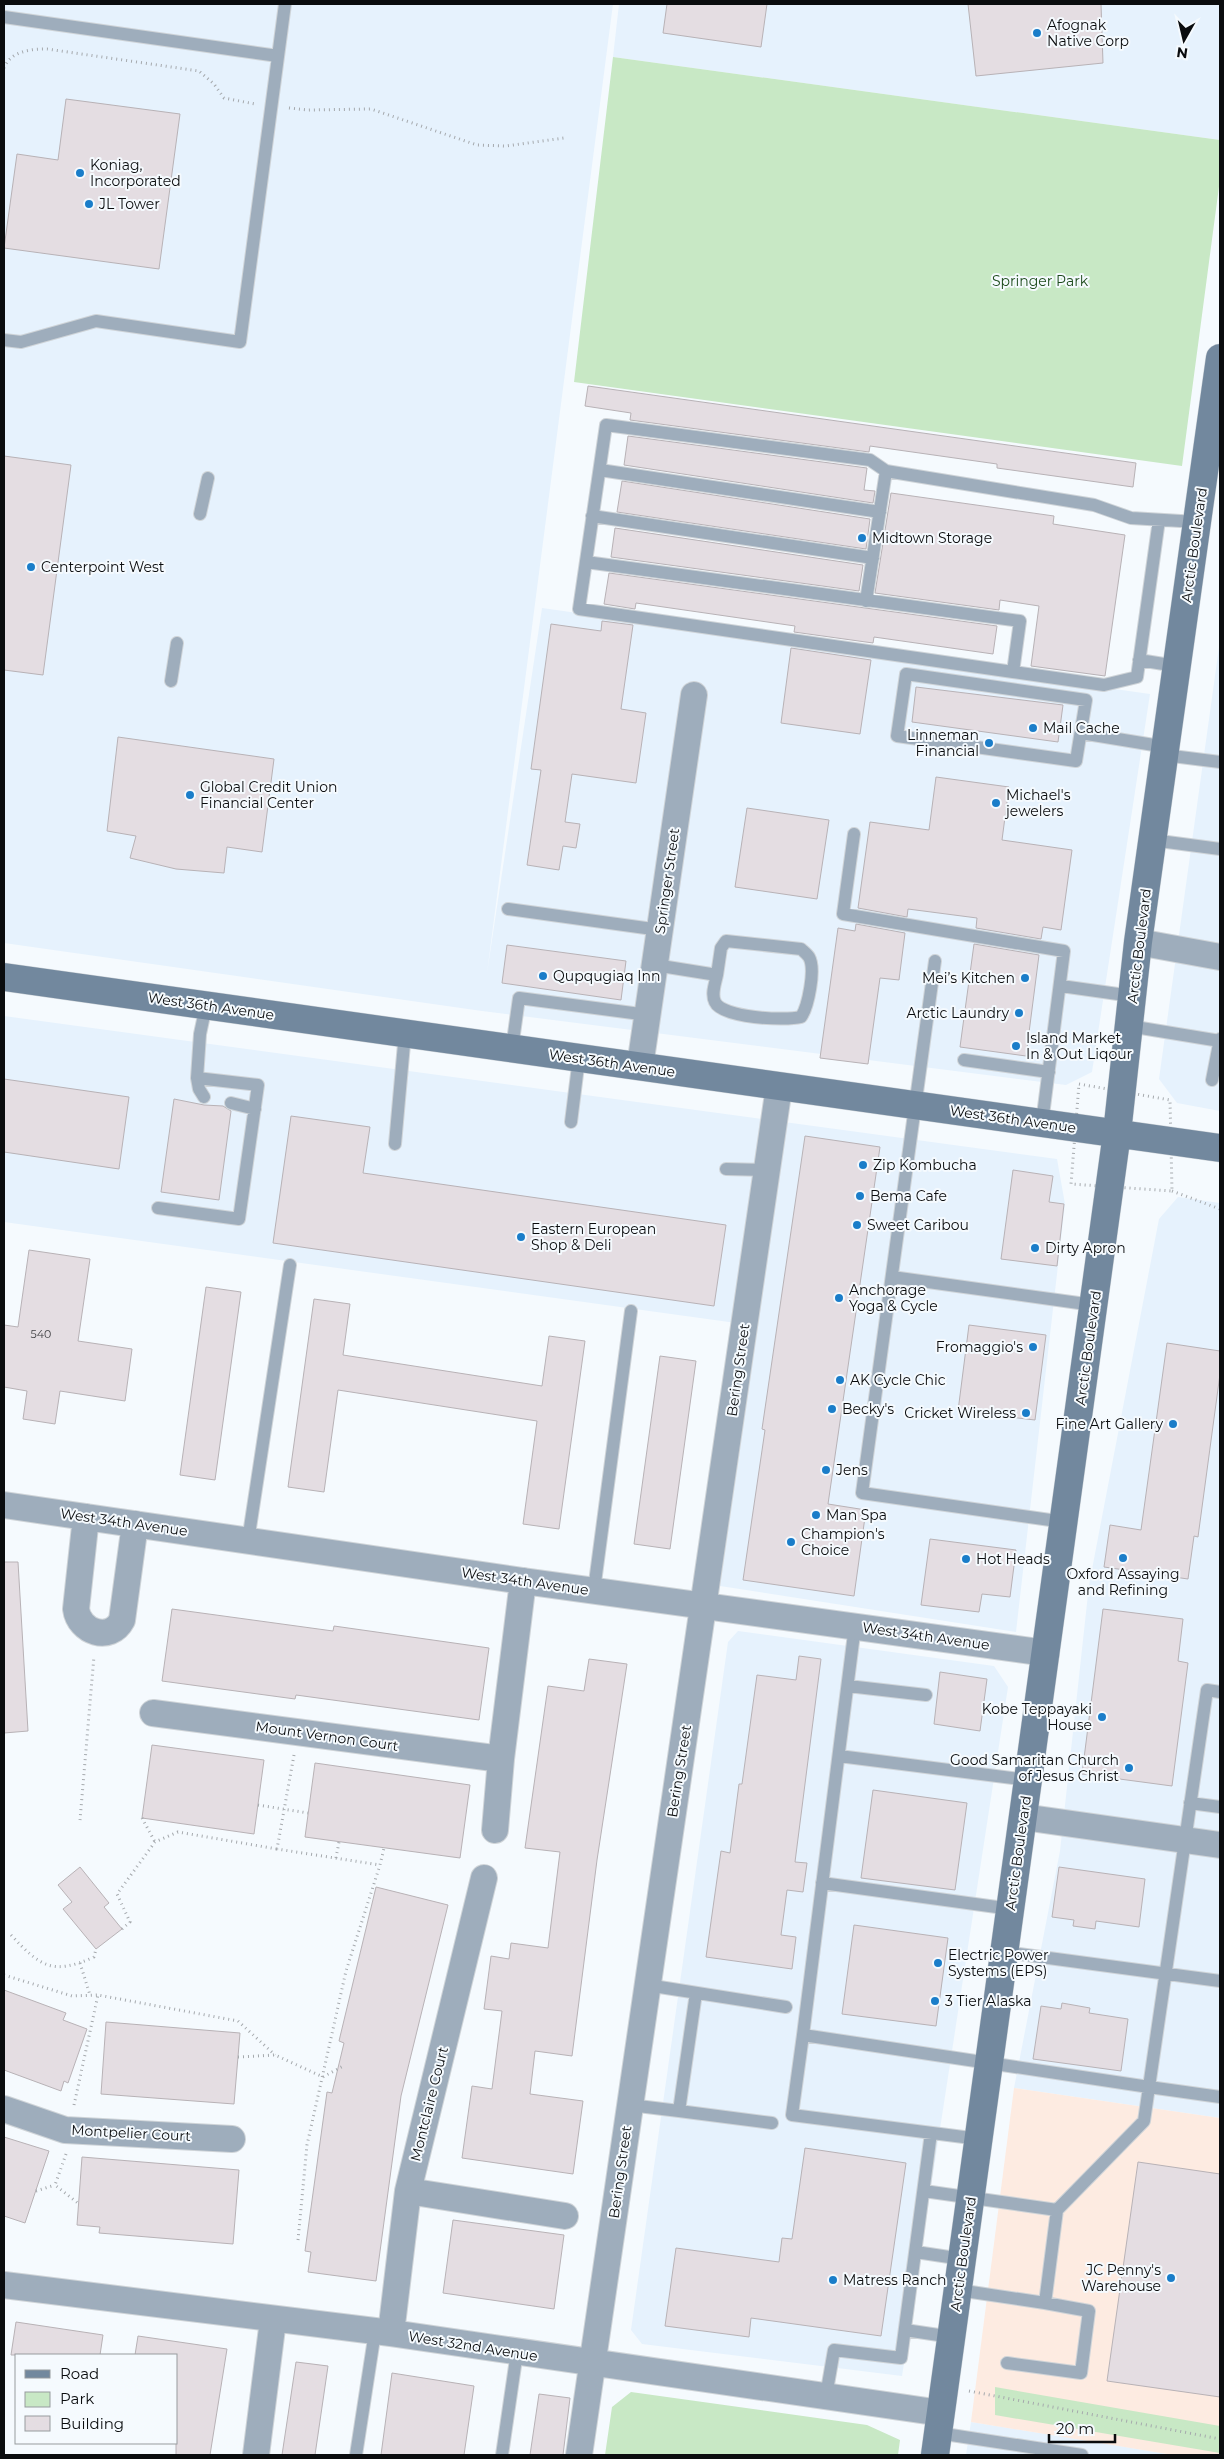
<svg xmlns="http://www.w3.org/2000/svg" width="1224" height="2459" font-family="Montserrat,sans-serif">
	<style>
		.built { fill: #e6f2fd }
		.industrial { fill: #fdebe1 }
		.green { fill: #c8e8c5 }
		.building { fill: #e4dde2; stroke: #b8b2b6 }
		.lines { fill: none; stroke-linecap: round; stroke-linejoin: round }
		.lane-casing { stroke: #cfd4d8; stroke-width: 14 }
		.street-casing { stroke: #cfd4d8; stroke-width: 28 }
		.secondary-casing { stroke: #cfd4d8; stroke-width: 29 }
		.path { stroke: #a5a9ad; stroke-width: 3; stroke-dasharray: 1 4; stroke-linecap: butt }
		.lane { stroke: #9eadbc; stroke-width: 12 }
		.street { stroke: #9eadbc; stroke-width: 26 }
		.secondary { stroke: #72889e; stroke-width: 28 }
		.poi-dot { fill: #1a7dc9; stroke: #f5fafe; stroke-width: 2 }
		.labels { text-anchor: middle; stroke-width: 4; stroke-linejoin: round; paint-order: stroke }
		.number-label { font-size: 11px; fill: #404043 }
		.poi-label { font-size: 14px; fill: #0a0c0e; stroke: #f5fafe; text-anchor: start }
		.park-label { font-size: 14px; fill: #1c4b1b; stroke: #f5fafe }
		.street-label { font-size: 14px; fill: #0a0c0e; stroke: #f5fafe }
	</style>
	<rect width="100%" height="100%" fill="#f5fafe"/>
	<path class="built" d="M 4,4 L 613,4 L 487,973 L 542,608 L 1150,694 L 1092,1072 L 1066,1085 L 482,1011 L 4,943 Z
		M 619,4 L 1220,4 L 1220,140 L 613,57 Z
		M 1220,640 L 1220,1111 L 1177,1103 L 1159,1079 Z
		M 4,1016 L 1057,1159 L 1065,1204 L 1016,1632 L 720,1586 L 758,1326 L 4,1222 Z
		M 1178,1197 L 1220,1203 L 1220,2118 L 1014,2088 L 1060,1851 L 1089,1585 L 1159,1219 Z
		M 738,1631 L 994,1666 L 1008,1687 L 902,2376 L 642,2344 L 631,2330 L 728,1642 Z
		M 971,2422 L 1084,2440 L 1173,2455 L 966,2455 Z"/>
	<path class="industrial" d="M 1014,2088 L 1220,2118 L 1220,2455 L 1173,2455 L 971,2422 Z"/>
	<path class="green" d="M 613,57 L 1220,140 L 1220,179 L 1182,466 L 574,382 Z
		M 995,2387 L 1220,2426 L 1220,2453 L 995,2415 Z
		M 631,2392 L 867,2425 L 900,2440 L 898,2455 L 605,2455 L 612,2407 Z"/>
	<path class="building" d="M 667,4 L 767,4 L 761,47 L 663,33 Z
		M 968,4 L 1101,4 L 1103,63 L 976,76 Z
		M 66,99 L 180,114 L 159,269 L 4,248 L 17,154 L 58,160 Z
		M 588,386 L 1136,463 L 1133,487 L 997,468 L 997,464 L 870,446 L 869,452 L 630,420 L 631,413 L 585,406 Z
		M 628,436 L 867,468 L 864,490 L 875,491 L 873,503 L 624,465 Z
		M 4,456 L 71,465 L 43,675 L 4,670 Z
		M 622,481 L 870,519 L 866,549 L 617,512 Z
		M 891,493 L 1054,516 L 1053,524 L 1125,535 L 1105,676 L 1031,666 L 1039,606 L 1000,600 L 999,610 L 875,593 Z
		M 615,528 L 863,565 L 859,591 L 611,557 Z
		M 609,573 L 997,626 L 993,654 L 874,637 L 873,643 L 794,632 L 795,626 L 636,603 L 635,609 L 604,604 Z
		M 602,621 L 633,625 L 621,709 L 646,713 L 636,783 L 572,774 L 565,822 L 580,824 L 576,848 L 563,846 L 559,870 L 527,865 L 541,770 L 531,769 L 551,624 L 601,631 Z
		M 791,648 L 871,660 L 860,734 L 781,723 Z
		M 916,687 L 1063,705 L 1058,742 L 912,722 Z
		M 118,737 L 274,759 L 262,852 L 227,847 L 224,873 L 176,869 L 130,858 L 136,836 L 107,831 Z
		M 936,777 L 1009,787 L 1002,840 L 1072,850 L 1061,930 L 1043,927 L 1041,939 L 976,928 L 977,918 L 908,909 L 907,917 L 858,908 L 870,822 L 929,830 Z
		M 747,808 L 829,820 L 817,899 L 735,887 Z
		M 856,924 L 905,933 L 899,980 L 880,978 L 868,1064 L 820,1058 L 838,928 L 855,931 Z
		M 974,944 L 1039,955 L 1026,1056 L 960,1047 Z
		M 507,945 L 626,961 L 621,1000 L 502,983 Z
		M 4,1079 L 129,1097 L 119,1169 L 4,1152 Z
		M 174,1099 L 204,1105 L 223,1106 L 231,1111 L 219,1200 L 161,1192 Z
		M 291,1116 L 370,1127 L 363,1173 L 726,1225 L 714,1306 L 273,1243 Z
		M 805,1136 L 880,1147 L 828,1504 L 866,1510 L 854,1596 L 743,1580 L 765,1430 L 762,1429 Z
		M 1013,1170 L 1053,1176 L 1049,1202 L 1064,1204 L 1057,1266 L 1001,1259 Z
		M 29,1250 L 90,1259 L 78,1341 L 132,1349 L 125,1401 L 60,1391 L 55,1424 L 23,1419 L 27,1391 L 4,1387 L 4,1325 L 18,1327 Z
		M 206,1287 L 241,1292 L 215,1480 L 180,1475 Z
		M 314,1299 L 350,1304 L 343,1355 L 542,1386 L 549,1336 L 585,1341 L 559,1529 L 523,1524 L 537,1421 L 338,1390 L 324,1492 L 288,1487 Z
		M 969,1325 L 1046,1335 L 1035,1420 L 958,1411 Z
		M 1167,1343 L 1220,1351 L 1220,1374 L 1198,1537 L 1194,1536 L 1188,1579 L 1104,1567 L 1110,1525 L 1141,1530 Z
		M 660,1356 L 696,1361 L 670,1549 L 634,1544 Z
		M 930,1539 L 1016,1550 L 1010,1597 L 982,1594 L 979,1612 L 921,1605 Z
		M 4,1562 L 18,1562 L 28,1731 L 4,1733 Z
		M 172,1609 L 333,1631 L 334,1626 L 489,1648 L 479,1720 L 296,1695 L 295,1699 L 162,1681 Z
		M 1103,1609 L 1183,1619 L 1178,1661 L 1188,1663 L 1172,1786 L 1082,1774 Z
		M 799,1656 L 821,1659 L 795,1862 L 807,1863 L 803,1892 L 787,1890 L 781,1935 L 796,1937 L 792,1969 L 706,1957 L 721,1851 L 730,1853 L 739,1784 L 742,1784 L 757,1675 L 796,1680 Z
		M 589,1659 L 627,1664 L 597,1860 L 572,2056 L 535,2051 L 530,2094 L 583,2101 L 573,2174 L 462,2158 L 472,2086 L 492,2089 L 502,2011 L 484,2009 L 491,1956 L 509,1959 L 511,1943 L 548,1948 L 560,1852 L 525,1848 L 548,1686 L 584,1691 Z
		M 940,1672 L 987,1679 L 980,1731 L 934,1724 Z
		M 152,1745 L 264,1760 L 254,1834 L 142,1818 Z
		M 315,1763 L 470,1785 L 460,1858 L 305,1837 Z
		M 873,1790 L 967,1803 L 955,1890 L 861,1878 Z
		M 80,1867 L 109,1903 L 104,1907 L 122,1929 L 96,1949 L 63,1909 L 72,1902 L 58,1885 Z
		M 1059,1867 L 1145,1879 L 1139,1927 L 1096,1921 L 1095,1929 L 1073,1926 L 1074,1920 L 1052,1917 Z
		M 376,1887 L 448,1905 L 401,2096 L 376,2281 L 308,2272 L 311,2252 L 305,2251 L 327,2092 L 332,2093 L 344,2043 L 339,2041 Z
		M 854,1925 L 948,1938 L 936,2026 L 842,2014 Z
		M 4,1990 L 66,2013 L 63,2020 L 87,2029 L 68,2083 L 64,2081 L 61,2091 L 4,2070 Z
		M 1062,2003 L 1090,2008 L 1089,2013 L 1128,2019 L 1121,2071 L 1033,2059 L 1041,2006 L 1061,2009 Z
		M 106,2022 L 240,2033 L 234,2104 L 101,2094 Z
		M 4,2137 L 49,2151 L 25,2223 L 4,2216 Z
		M 805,2148 L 906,2163 L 881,2336 L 751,2318 L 749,2337 L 665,2326 L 676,2248 L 779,2262 L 782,2238 L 792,2239 Z
		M 82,2157 L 239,2170 L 233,2244 L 99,2233 L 100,2227 L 77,2225 Z
		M 1138,2162 L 1220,2174 L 1220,2397 L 1107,2381 Z
		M 453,2220 L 564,2235 L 554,2309 L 443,2293 Z
		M 16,2322 L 103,2335 L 100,2355 L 11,2355 Z
		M 138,2336 L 227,2349 L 210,2455 L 176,2455 L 176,2355 L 135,2355 Z
		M 296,2362 L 328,2366 L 315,2455 L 282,2455 Z
		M 392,2373 L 474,2386 L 464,2455 L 381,2455 Z
		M 539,2394 L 570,2398 L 563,2455 L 530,2455 Z"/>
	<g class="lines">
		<defs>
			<path id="lane" d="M 4,17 L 278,56
				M 4,340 L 21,342 L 96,321 L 240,342 L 285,4
				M 600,470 L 880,512
				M 200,514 L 208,478
				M 592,516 L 873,558
				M 586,562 L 1020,621 L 1013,672 L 579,609 L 606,425 L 870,460 L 886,471 L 1094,505 L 1131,518 L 1197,522
				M 866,601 L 886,471
				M 1139,660 L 1176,666
				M 1013,672 L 1104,685 L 1137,677 L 1159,520
				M 906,674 L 1086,700 L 1076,761 L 897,736 Z
				M 171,681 L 177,643
				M 1081,733 L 1166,747
				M 1164,755 L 1220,762
				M 854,834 L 843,914 L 1064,951 L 1042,1123
				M 1152,840 L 1220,849
				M 508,909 L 660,930
				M 935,961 L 862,1493 L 1064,1522
				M 655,965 L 717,975 C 715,984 711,994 715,1002 C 722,1018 785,1021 801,1017 C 808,1007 816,969 809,957 C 807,954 803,951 801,949 L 726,941 L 721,948 L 717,975
				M 1061,986 L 1132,996
				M 1129,1026 L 1220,1041
				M 512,1048 L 519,998 L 648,1015
				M 964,1060 L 1049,1072
				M 197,1078 L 199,1089 L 204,1097
				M 1212,1080 L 1220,1039
				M 231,1103 L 255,1109
				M 571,1122 L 579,1058
				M 395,1144 L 405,1033
				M 726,1169 L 768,1170
				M 158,1208 L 239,1219 L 258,1085 L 197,1078 L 200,1034 L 206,1006
				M 892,1277 L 1093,1305
				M 248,1541 L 290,1265
				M 594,1590 L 631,1311
				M 855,1626 L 803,2035 L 1149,2087 L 1144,2121 L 1057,2210
				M 848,1686 L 926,1695
				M 1220,1692 L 1207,1690 L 1149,2087 L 1220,2097
				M 839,1756 L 1028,1780
				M 1190,1803 L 1220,1807
				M 822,1883 L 1011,1909
				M 1004,1952 L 1220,1981
				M 647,1985 L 786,2007
				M 696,1993 L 679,2111 L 772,2123
				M 803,2035 L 792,2115 L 979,2139
				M 630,2105 L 679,2111
				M 924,2191 L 1057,2210 L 1045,2303 L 958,2290
				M 916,2252 L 962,2259
				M 905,2330 L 952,2337
				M 1007,2363 L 1081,2373 L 1089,2311 L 1045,2303
				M 826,2396 L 834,2350 L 901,2358 L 931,2133
				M 938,2433 L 1082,2455
				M 356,2455 L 375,2332
				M 502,2455 L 517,2352"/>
			<path id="street" d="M 1138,942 L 1220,957
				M 640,1066 L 694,695
				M 4,1505 L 523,1581 L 1046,1653
				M 86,1517 L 76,1609 C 79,1632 110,1643 122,1620 L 135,1524
				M 153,1713 L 501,1759
				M 1023,1817 L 1220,1845
				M 495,1830 L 501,1759 L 523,1581
				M 4,2109 L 65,2130 L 232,2139
				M 408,2191 L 565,2216
				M 4,2285 L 391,2333 L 941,2413
				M 391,2333 L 408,2191 L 484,1878
				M 256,2455 L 273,2320
				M 579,2455 L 779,1087"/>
			<path id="secondary" d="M 4,977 L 1220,1148
				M 935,2455 L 1117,1133 L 1138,942 L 1220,358"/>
		</defs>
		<use href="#lane" class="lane-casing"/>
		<use href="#street" class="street-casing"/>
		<use href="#secondary" class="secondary-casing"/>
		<path class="path" d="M 4,68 C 11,51 30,49 47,49 L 199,71 L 214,84 L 224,98 L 255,104
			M 289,108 L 308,110 L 371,109 L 477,145 L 506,146 L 564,138
			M 1079,1084 L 1170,1100 L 1172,1191 L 1071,1184 Z
			M 1172,1191 L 1220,1209
			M 294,1755 L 277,1849 L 380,1865 L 384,1848
			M 258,1805 L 308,1813
			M 142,1818 L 155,1842
			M 80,1820 L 94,1656
			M 336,1858 L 339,1842
			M 122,1929 L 130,1922 L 117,1894 L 155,1842 L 178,1832 L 277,1849
			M 11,1935 C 40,1966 52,1976 94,1957 L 96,1949
			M 80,1963 L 90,1995
			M 4,1975 L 72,1996 L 98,1995
			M 238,2057 L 275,2055 L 323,2077 L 345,2065
			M 74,2105 L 98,1995 L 238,2021 L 275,2055
			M 66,2154 L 55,2185 L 79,2204
			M 36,2191 L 55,2185
			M 298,2240 L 307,2145 L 346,1971 L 380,1865
			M 969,2391 L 1220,2439"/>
		<use href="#lane" class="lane"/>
		<use href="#street" class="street"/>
		<use href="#secondary" class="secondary"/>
	</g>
	<g class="poi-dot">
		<circle cx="1037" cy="33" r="5"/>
		<circle cx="80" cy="173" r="5"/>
		<circle cx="89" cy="204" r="5"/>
		<circle cx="862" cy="538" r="5"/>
		<circle cx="31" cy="567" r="5"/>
		<circle cx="1033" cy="728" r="5"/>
		<circle cx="989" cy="743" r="5"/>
		<circle cx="190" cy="795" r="5"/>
		<circle cx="996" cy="803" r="5"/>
		<circle cx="543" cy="976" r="5"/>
		<circle cx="1025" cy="978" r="5"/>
		<circle cx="1019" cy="1013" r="5"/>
		<circle cx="1016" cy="1046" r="5"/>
		<circle cx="863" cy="1165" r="5"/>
		<circle cx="860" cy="1196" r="5"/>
		<circle cx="857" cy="1225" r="5"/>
		<circle cx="521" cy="1237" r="5"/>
		<circle cx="1035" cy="1248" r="5"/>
		<circle cx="839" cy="1298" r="5"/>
		<circle cx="1033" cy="1347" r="5"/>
		<circle cx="840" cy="1380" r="5"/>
		<circle cx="832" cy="1409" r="5"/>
		<circle cx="1026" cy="1413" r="5"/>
		<circle cx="1173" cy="1424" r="5"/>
		<circle cx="826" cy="1470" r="5"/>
		<circle cx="816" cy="1515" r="5"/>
		<circle cx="791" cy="1542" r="5"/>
		<circle cx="1123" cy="1558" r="5"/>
		<circle cx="966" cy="1559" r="5"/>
		<circle cx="1102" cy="1717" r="5"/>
		<circle cx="1129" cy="1768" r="5"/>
		<circle cx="938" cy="1963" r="5"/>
		<circle cx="935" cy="2001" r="5"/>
		<circle cx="1171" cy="2278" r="5"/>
		<circle cx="833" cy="2280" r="5"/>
	</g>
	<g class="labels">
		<g class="number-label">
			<text x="41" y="1338">540</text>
		</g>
		<g class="poi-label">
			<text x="1047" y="30">Afognak<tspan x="1047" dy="16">Native Corp</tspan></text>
			<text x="90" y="170">Koniag,<tspan x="90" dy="16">Incorporated</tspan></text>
			<text x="99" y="209">JL Tower</text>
			<text x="872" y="543">Midtown Storage</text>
			<text x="41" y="572">Centerpoint West</text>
			<text x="1043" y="733">Mail Cache</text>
			<text x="979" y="740" text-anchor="end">Linneman<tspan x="979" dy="16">Financial</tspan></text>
			<text x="200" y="792">Global Credit Union<tspan x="200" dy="16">Financial Center</tspan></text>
			<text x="1006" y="800">Michael's<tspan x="1006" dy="16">jewelers</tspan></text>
			<text x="553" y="981">Qupqugiaq Inn</text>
			<text x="1015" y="983" text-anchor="end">Mei’s Kitchen</text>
			<text x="1009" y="1018" text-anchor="end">Arctic Laundry</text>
			<text x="1026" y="1043">Island Market<tspan x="1026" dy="16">In &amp; Out Liqour</tspan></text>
			<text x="873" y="1170">Zip Kombucha</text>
			<text x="870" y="1201">Bema Cafe</text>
			<text x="867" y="1230">Sweet Caribou</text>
			<text x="531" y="1234">Eastern European<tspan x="531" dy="16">Shop &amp; Deli</tspan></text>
			<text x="1045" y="1253">Dirty Apron</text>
			<text x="849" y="1295">Anchorage<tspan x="849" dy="16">Yoga &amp; Cycle</tspan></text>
			<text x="1023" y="1352" text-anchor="end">Fromaggio's</text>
			<text x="850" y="1385">AK Cycle Chic</text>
			<text x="842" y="1414">Becky's</text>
			<text x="1016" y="1418" text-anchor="end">Cricket Wireless</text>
			<text x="1163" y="1429" text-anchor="end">Fine Art Gallery</text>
			<text x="836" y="1475">Jens</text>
			<text x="826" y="1520">Man Spa</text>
			<text x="801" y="1539">Champion's<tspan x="801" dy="16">Choice</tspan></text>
			<text x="976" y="1564">Hot Heads</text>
			<text x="1123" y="1579" text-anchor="middle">Oxford Assaying<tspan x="1123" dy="16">and Refining</tspan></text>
			<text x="1092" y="1714" text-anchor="end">Kobe Teppayaki<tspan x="1092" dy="16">House</tspan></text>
			<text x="1119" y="1765" text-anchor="end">Good Samaritan Church<tspan x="1119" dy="16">of Jesus Christ</tspan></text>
			<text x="948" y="1960">Electric Power<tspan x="948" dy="16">Systems (EPS)</tspan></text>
			<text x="945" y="2006">3 Tier Alaska</text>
			<text x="1161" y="2275" text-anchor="end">JC Penny's<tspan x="1161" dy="16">Warehouse</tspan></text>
			<text x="843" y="2285">Matress Ranch</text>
		</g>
		<g class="park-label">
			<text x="1040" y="286">Springer Park</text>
		</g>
		<g class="street-label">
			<text transform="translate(1194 545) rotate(-82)" y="5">Arctic Boulevard</text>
			<text transform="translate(667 881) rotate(-82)" y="5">Springer Street</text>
			<text transform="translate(1139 946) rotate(-83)" y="5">Arctic Boulevard</text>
			<text transform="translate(211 1006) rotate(8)" y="5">West 36th Avenue</text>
			<text transform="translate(612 1063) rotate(8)" y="5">West 36th Avenue</text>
			<text transform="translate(1013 1119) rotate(8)" y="5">West 36th Avenue</text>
			<text transform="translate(1088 1348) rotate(-82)" y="5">Arctic Boulevard</text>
			<text transform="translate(738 1370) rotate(-82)" y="5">Bering Street</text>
			<text transform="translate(124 1522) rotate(8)" y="5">West 34th Avenue</text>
			<text transform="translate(525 1581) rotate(8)" y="5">West 34th Avenue</text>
			<text transform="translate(926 1636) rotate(8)" y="5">West 34th Avenue</text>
			<text transform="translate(327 1736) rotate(8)" y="5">Mount Vernon Court</text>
			<text transform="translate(679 1771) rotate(-81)" y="5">Bering Street</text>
			<text transform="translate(1018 1853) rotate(-82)" y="5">Arctic Boulevard</text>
			<text transform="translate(429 2104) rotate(-76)" y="5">Montclaire Court</text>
			<text transform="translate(131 2133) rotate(3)" y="5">Montpelier Court</text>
			<text transform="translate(620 2172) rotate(-82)" y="5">Bering Street</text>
			<text transform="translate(963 2254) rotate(-82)" y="5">Arctic Boulevard</text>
			<text transform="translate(473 2346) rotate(9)" y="5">West 32nd Avenue</text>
		</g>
	</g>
	<rect width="1224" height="2459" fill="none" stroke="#0a0c0e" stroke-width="10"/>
	<rect x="15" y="2354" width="162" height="90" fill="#f5fafe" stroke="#979b9e"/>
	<rect x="25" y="2370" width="25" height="8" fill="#72889e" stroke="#979b9e"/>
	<text x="60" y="2379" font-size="15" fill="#0a0c0e">Road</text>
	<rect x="25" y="2392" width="25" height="15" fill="#c8e8c5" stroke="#979b9e"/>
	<text x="60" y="2404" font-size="15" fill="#0a0c0e">Park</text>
	<rect x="25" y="2416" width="25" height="15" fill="#e4dde2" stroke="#979b9e"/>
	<text x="60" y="2429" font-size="15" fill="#0a0c0e">Building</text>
	<g transform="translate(1184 40) rotate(188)" stroke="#f5fafe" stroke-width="4" paint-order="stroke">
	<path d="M0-4L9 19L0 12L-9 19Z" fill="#0a0c0e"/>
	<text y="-8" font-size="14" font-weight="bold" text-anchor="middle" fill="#0a0c0e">N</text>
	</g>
	<path d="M1049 2434v8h66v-8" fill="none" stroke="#0a0c0e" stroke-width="2.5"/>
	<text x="1056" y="2434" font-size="15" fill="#0a0c0e" stroke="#f5fafe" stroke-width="4" paint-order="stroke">20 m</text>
</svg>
